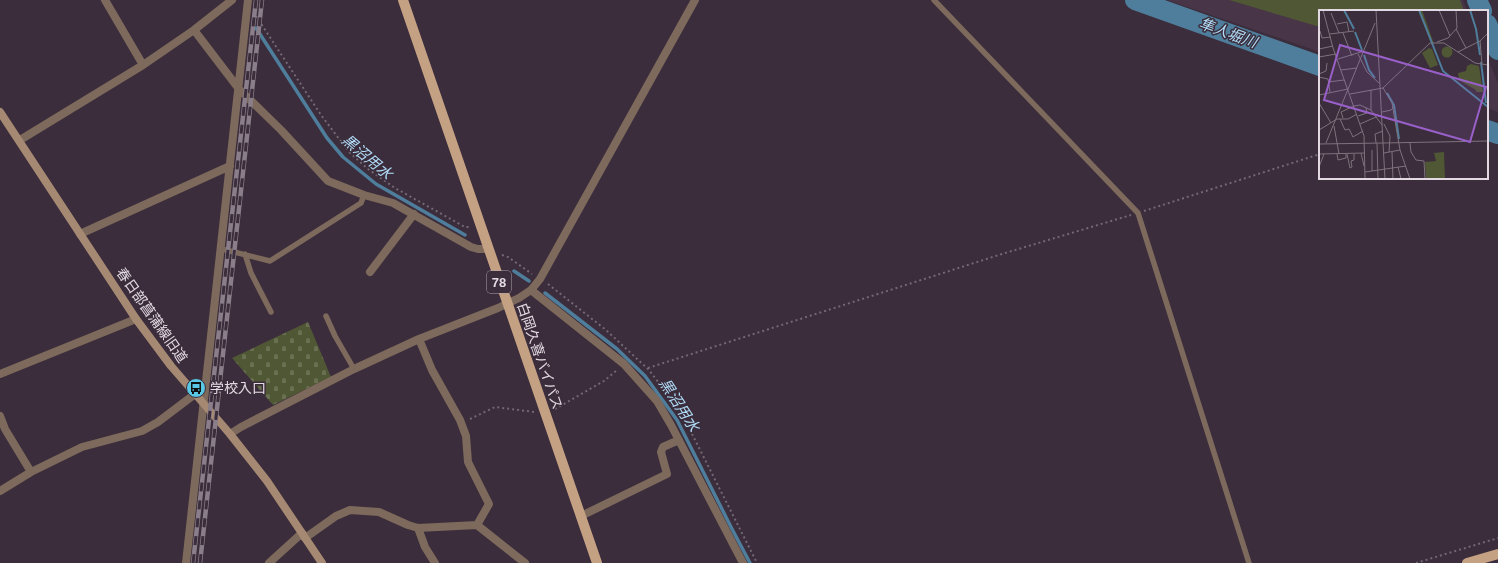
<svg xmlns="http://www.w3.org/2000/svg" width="1498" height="563" font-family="Helvetica,'Noto Sans JP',sans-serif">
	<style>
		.built { fill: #483548 }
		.green { fill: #505734 }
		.cemetery { fill: url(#cemetery-stones) }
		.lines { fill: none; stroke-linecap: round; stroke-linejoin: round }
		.stream { stroke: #4e7e9c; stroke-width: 3.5 }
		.river { stroke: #4e7e9c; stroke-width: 20 }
		.path { stroke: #746874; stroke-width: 2; stroke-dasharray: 2 3; stroke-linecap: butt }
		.lane { stroke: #7d6a5c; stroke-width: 5.5 }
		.street { stroke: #7d6a5c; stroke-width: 8 }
		.secondary { stroke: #a68973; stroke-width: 8 }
		.primary { stroke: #c5a184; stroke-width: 10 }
		.rail-casing { stroke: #897e89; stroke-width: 4.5 }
		.rail { stroke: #3b2d3b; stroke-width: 3; stroke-dasharray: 9; stroke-linecap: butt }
		.labels { text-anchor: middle; stroke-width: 3; stroke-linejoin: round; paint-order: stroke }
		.shield { fill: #3b2d3b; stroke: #b0a5b0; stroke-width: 1 }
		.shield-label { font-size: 13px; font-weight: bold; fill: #e2d9e2 }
		.street-label { font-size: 14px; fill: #e2d9e2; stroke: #3b2d3b }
		.poi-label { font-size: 14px; fill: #e2d9e2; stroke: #3b2d3b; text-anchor: start }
		.water-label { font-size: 15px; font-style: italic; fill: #b0dbf7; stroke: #3b2d3b }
		.inset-river { fill: none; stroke: #4e7e9c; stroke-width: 2 }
		.inset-road { fill: none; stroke: #7e727e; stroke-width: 1 }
		.view { fill: #9a60ca; fill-opacity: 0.15; stroke: #9a60ca; stroke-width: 2 }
		.inset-edge { fill: none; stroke: #e2d9e2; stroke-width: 2 }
	</style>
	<defs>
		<pattern id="cemetery-stones" width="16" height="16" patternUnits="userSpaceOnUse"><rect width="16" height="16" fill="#505734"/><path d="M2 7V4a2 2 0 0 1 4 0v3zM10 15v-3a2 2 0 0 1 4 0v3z" fill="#696f51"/></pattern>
	</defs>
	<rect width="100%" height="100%" fill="#3b2d3b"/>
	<path class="built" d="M 1167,0 L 1463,0 L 1467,11 L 1320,11 L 1320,52 Z
		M 1487,57 L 1498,83 L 1498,112 L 1487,108 Z"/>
	<path class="green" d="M 1229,0 L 1460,0 L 1464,11 L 1320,11 L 1320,27 Z"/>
	<path class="cemetery" d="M 308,322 L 331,377 L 273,405 L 232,358 Z"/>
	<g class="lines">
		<path class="stream" d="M 256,28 L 327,138 L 343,157 L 376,184 L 465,235
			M 514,271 L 529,281
			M 545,293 L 617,349 L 645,376 L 677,420 L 732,529 L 750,563"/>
		<path class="river" d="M 1135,0 L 1320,66
			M 1477,0 L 1482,11
			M 1487,24 L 1498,50
			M 1487,130 L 1498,134"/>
		<path class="path" d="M 256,16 L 321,115 L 349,152 L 368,169 L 395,188 L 465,227 L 470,227
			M 1144,211 L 1320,154
			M 502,255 L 508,257 L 532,274
			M 548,284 L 606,330 L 649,370 L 681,412 L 757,563
			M 648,368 L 1002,254 L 1131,215
			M 555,409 L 604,381 L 617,370
			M 470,419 L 495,407 L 534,412
			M 1416,563 L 1498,538"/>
		<path class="lane" d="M 934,0 L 1138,213 L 1249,563
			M 222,249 L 270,261 L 361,203 L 364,195
			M 245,254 L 251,273 L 271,312
			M 326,316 L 335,336 L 354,369"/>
		<path class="street" d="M 105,0 L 143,65
			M 194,30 L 239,89 L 281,130 L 328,181 L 364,195 L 393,203 L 471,247 L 478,249 L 488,249
			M 20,140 L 143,65 L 194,30 L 232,0
			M 80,234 L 230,166
			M 370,272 L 414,214
			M 531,290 L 624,364 L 657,401 L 671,425 L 743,563
			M 419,339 L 432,370 L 460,420 L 466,436 L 468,462 L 489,504 L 477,525 L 525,563
			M 0,374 L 136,319
			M 0,416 L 5,429 L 31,472
			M 230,434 L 241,427 L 354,369 L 419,339 L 498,308 L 519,298 L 531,290 L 540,279 L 695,0
			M 0,491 L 31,472 L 82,447 L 142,431 L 158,422 L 195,394
			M 581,516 L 667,474 L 661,452 L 663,447 L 679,440
			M 418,528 L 425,547 L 435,563
			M 305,538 L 336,516 L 350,510 L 379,512 L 408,525 L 418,528 L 477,525
			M 186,563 L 248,0
			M 269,563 L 302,533"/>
		<path class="secondary" d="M 0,112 L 136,319 L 171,366 L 230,434 L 267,481 L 322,563"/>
		<path class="primary" d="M 403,0 L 597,563
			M 1467,563 L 1498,554"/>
		<defs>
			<path id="rail" d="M 193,563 L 256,0
				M 200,563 L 262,0"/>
		</defs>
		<use href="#rail" class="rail-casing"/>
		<use href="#rail" class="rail"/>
	</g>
	<defs>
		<symbol id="bus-disc" viewBox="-11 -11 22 22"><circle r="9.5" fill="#59c8e4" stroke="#3b2d3b"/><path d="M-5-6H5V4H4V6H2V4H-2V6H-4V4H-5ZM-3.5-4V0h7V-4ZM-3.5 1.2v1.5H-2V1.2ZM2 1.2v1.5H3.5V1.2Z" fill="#111"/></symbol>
	</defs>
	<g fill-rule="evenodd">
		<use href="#bus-disc" x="185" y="377" width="22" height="22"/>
	</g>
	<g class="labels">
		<rect class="shield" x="487" y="271" width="24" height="22" rx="3"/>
		<g class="shield-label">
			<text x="499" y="287">78</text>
		</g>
		<g class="street-label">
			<text transform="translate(152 315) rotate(55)" y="5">春日部菖蒲線旧道</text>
			<text transform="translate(540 356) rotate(71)" y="5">白岡久喜バイパス</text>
		</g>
		<g class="poi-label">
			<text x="210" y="393">学校入口</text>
		</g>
		<g class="water-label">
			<text transform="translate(1228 33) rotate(20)" y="5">隼人堀川</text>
			<text transform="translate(367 157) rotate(40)" y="5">黒沼用水</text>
			<text transform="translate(679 405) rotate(57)" y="5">黒沼用水</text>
		</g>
	</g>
	<g transform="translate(1319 10)">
		<rect width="169" height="169" fill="#3b2d3b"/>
		<path d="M 99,0 L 103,0 L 115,34 L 113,35 ZM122.5 42a5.5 5.5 0 1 1 11 0a5.5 5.5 0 1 1-11 0ZM 110,38 L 113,39 L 119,55 L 111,58 L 103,43 ZM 152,54 L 160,56 L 164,82 L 157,82 L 157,80 L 140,70 L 139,63 L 147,61 L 148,56 ZM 125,142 L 126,169 L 107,169 L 106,152 L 117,151 L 115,143 Z" fill="#505734"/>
		<path class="inset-river" d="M 25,0 L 35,19M 100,0 L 124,61 L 169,97M 151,0 L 157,19 L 161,45M 36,22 L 43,40M 45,45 L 50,60 L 56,68M 162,52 L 167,93M 68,83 L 75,95 L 80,129"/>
		<path class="inset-road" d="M 4,0 L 14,38 L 45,126 L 46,169M 57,0 L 64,133 L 169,131M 120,0 L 131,26M 12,3 L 20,23M 18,14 L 28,12 L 30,22M 137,19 L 147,38M 1,21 L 3,28 L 12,27M 24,23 L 33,46M 11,24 L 35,21M 161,31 L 163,54M 118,32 L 129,28 L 138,18 L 137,0M 0,39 L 14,36M 139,42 L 161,31 L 169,23M 39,44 L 48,62 L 60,73M 0,47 L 17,44M 19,49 L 45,41M 22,60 L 38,58M 0,64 L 7,61 L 8,53M 0,67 L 9,69 L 11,82M 9,72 L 25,70M 64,78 L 73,93 L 81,140 L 91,169M 52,80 L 52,100 L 63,115M 31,84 L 64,78 L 111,33 L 125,33 L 156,53 L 169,55M 0,85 L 29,79M 0,93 L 12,113M 35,96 L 41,95 L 52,100M 63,102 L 72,100 L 75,97M 39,106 L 48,103 L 47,98M 24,108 L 22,102 L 35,96M 21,109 L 26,120 L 30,119 L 34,127 L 44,121M 41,114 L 57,107M 65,114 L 71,126 L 70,142M 15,116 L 20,144M 0,120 L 18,109 L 29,109 L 38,104M 7,133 L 56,13M 57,133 L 56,124 L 64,121M 58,133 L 59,169M 91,133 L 92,142 L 97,150 L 105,151 L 106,169M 0,134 L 64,133 L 66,169M 53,140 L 53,161M 73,142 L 74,169M 42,143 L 45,156M 65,143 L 81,140M 0,144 L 46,143M 18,144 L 19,150 L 27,148 L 27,144M 28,144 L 31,158 L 33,157 L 32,151 L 35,150 L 35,144M 0,157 L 5,144M 79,157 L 82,169M 46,162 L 87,156"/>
		<path class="view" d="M 21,35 L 167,77 L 151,132 L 5,90 Z"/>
		<rect width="169" height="169" class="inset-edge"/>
	</g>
</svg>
